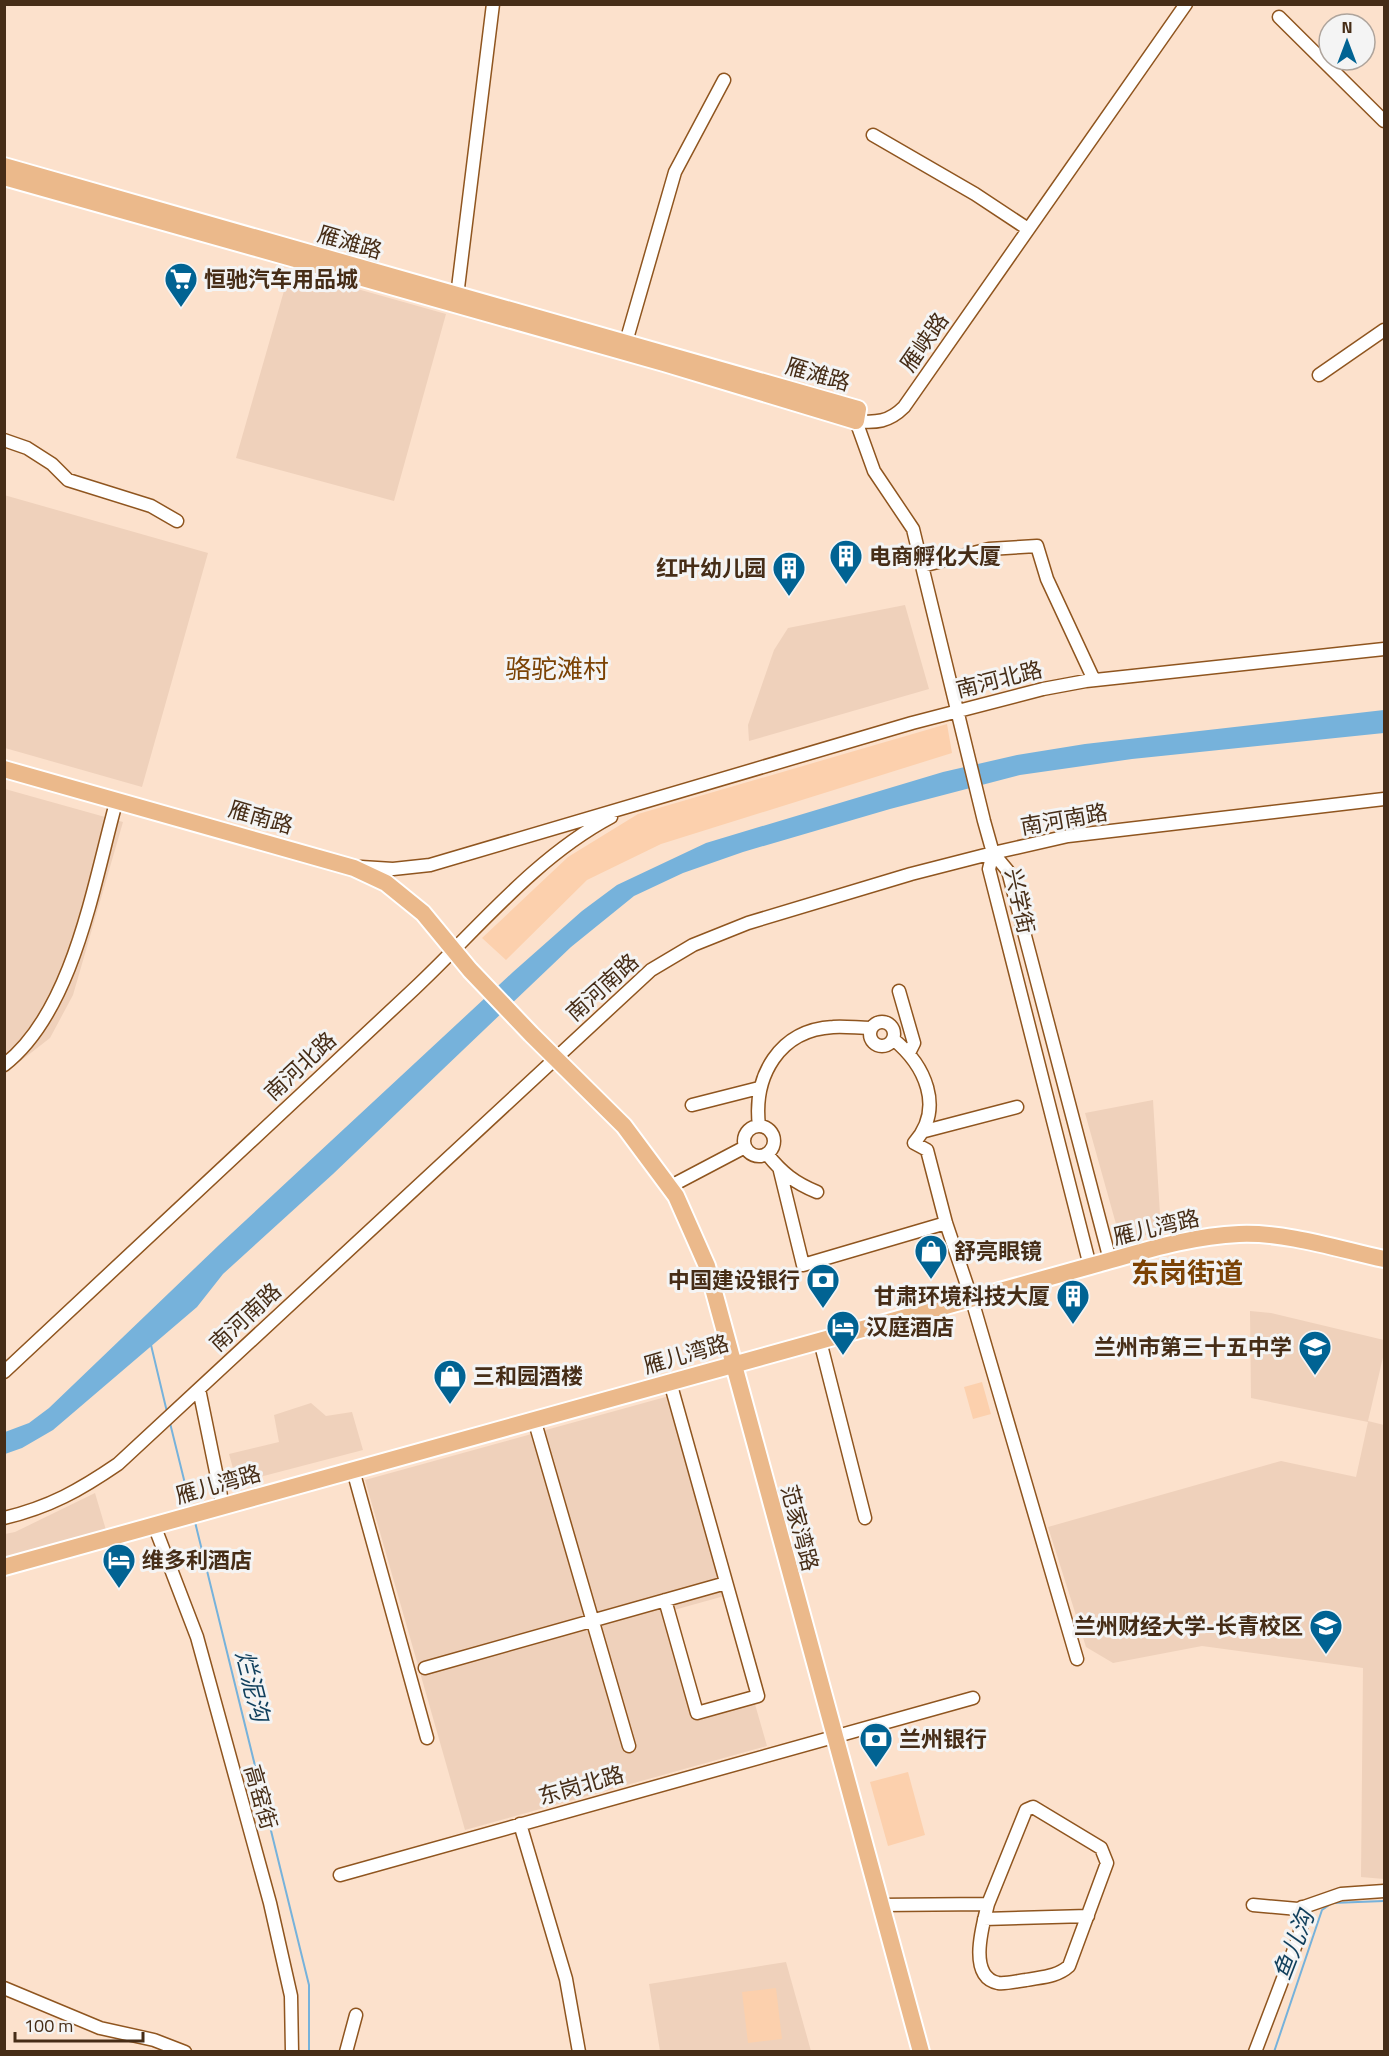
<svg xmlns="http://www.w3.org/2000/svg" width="1389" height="2056" font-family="'Titillium Web','Noto Sans SC',sans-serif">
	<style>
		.built { fill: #efd1bb }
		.green { fill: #fcd0ad }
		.water { fill: #76b2db }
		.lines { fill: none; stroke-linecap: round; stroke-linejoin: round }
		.stream { stroke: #76b2db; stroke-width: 2 }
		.minor-casing { stroke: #8f551f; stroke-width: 15 }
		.major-casing { stroke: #fff; stroke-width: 20 }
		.minor { stroke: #fff; stroke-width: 12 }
		.major { stroke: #ebb98b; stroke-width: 16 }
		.labels { text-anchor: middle; stroke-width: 6; stroke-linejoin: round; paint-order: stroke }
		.street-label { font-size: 22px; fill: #462d17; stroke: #f4f4f4 }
		.poi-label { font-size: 22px; font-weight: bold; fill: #462d17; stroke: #f4f4f4; text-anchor: start }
		.water-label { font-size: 24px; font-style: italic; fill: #103f5c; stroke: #f4f4f4 }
		.quarter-label { font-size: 26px; fill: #7b4204; stroke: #f4f4f4 }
		.district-label { font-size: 28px; font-weight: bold; fill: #7b4204; stroke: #f4f4f4 }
	</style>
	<rect width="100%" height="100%" fill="#fce1cc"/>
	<path class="built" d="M 290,270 L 446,314 L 394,501 L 236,458 Z
		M 4,495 L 208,553 L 142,787 L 5,748 Z
		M 905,605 L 929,689 L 749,741 L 748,725 L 774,650 L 788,628 Z
		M 5,789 L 123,822 L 73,995 L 50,1038 L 5,1073 Z
		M 1153,1100 L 1161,1231 L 1121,1242 L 1085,1113 Z
		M 1250,1311 L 1271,1313 L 1384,1340 L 1384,1353 L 1368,1421 L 1384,1425 L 1384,1879 L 1361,1877 L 1363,1668 L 1202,1646 L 1113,1663 L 1086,1647 L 1048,1527 L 1281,1461 L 1356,1477 L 1368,1422 L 1251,1398 Z
		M 680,1393 L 735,1593 L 674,1610 L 701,1708 L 752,1694 L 767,1746 L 465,1830 L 365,1480 Z
		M 311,1403 L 326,1416 L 352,1412 L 363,1450 L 237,1483 L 229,1454 L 279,1442 L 274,1415 Z
		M 95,1493 L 106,1530 L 5,1558 L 5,1534 L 15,1532 Z
		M 786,1962 L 811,2051 L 660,2051 L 649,1984 Z"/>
	<path class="green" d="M 947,724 L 952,753 L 661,844 L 587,880 L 506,960 L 482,938 L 568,857 L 638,814 Z
		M 982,1382 L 991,1414 L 973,1419 L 964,1387 Z
		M 908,1772 L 925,1835 L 888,1846 L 870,1782 Z
		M 776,1988 L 782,2039 L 748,2043 L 742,1992 Z"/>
	<path class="water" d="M 1384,710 L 1384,733 L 1132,759 L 1020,775 L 890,809 L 743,852 L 683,873 L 634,896 L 571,947 L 333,1174 L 223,1274 L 197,1307 L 53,1430 L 22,1448 L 5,1454 L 5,1432 L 29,1423 L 49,1408 L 219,1245 L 513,972 L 582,911 L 617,885 L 706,843 L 943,772 L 1017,755 L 1085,744 Z"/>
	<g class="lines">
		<path class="stream" d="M 151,1345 L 167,1412
			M 170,1423 L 191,1508
			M 195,1522 L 309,1985 L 309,2052
			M 1274,2052 L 1322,1910 L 1332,1903 L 1384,1901"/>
		<defs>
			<path id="minor" d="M 1279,17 L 1384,121
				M 873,135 L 975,194 L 1028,229
				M 457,296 L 493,4
				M 626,342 L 675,172 L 724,80
				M 1319,375 L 1384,330
				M 4,440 L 27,448 L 52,464 L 68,480 L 151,506 L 177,521
				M 922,566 L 989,549 L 1037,546 L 1047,579 L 1094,680
				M 993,853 L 989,869 L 1090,1266
				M 361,867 L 393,869 L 430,865 L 912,723 L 1043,689 L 1086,681 L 1384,649
				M 899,991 L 914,1043 L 909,1053
				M870 1034a12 12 0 1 1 24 0a12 12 0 1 1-24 0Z
				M 893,1039 C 925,1065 945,1108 914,1143 L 927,1150 L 946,1223 L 972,1300 L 1077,1659
				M 4,1065 C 74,1011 94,881 117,799
				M 692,1105 L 759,1088
				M744 1141a15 15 0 1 1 30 0a15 15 0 1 1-30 0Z
				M 759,1126 C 753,1076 779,1030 833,1027 C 845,1026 858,1028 871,1028
				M 925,1131 L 1017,1107
				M 767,1154 C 782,1173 795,1183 817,1192
				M 780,1171 L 803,1265 L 946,1223
				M 669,1187 L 745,1147
				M 1110,1260 L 1008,871 L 993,853 L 984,821 L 913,529 L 874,471 L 856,421 C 876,423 889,422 904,407 L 1186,4
				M 820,1341 L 865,1518
				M 4,1372 C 141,1244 278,1116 414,989 C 477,930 534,858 611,817
				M 199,1389 L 223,1506
				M 534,1419 L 629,1746
				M 353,1470 L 427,1738
				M 4,1518 C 50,1507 80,1490 118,1464 L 651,970 L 693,945 L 748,923 L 911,874 L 993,853 L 1068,836 L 1384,799
				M 154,1525 L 197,1637 L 270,1903 L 291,1996 L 292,2052
				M 665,1600 L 697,1713 L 758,1696 L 670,1382
				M 425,1668 L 726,1583
				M 1033,1807 L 1101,1848 L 1107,1863 L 1069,1966 C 1057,1977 1041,1977 1026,1980 C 1017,1981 1007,1984 998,1983 C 967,1977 983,1924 988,1904 L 1026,1810 Z
				M 520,1824 L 566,1979 L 579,2052
				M 340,1875 L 973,1698
				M 879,1905 L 988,1904
				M 1253,1905 L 1298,1909 L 1341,1894 L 1384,1891
				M 984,1919 L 1088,1916
				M 4,1988 L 100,2028 L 154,2040 L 185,2052
				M 346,2052 L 356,2015
				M 1255,2052 L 1298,1939 L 1302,1924 L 1302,1907"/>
			<path id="major" d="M 4,166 L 858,409 L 856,421 L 664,363 L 4,177
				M 4,769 L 354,868 L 386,883 L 423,913 L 470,970 L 531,1034 L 624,1126 L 676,1196 L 707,1266 L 921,2052
				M 4,1567 L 1090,1266 C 1138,1253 1189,1236 1239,1234 C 1287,1232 1338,1249 1384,1259"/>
		</defs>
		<use href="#minor" class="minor-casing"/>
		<use href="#major" class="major-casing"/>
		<use href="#minor" class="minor"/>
		<use href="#major" class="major"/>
	</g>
	<defs>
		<symbol id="supermarket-pin" viewBox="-11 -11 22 30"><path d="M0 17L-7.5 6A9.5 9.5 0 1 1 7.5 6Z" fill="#016393" stroke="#f4f4f4"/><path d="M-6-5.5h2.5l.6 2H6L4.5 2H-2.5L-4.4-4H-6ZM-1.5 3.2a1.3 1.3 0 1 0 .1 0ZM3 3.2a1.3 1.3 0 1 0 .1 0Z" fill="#fff"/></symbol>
		<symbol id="building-pin" viewBox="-11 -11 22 30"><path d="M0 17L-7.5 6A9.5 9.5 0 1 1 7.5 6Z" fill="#016393" stroke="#f4f4f4"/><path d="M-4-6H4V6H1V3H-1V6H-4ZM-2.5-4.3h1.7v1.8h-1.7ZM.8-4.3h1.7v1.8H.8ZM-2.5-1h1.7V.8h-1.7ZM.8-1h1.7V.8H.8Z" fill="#fff"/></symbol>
		<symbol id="shop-pin" viewBox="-11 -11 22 30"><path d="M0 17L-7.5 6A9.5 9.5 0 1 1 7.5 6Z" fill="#016393" stroke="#f4f4f4"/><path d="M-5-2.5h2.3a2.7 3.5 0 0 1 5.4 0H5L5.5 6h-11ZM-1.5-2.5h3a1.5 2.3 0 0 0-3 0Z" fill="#fff"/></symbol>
		<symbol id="bank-pin" viewBox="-11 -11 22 30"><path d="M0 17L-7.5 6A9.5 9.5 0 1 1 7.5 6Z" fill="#016393" stroke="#f4f4f4"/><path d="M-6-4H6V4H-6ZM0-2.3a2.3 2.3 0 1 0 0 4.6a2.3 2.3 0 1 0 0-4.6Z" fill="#fff"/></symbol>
		<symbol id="hotel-pin" viewBox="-11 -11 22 30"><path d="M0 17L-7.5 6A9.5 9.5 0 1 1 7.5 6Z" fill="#016393" stroke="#f4f4f4"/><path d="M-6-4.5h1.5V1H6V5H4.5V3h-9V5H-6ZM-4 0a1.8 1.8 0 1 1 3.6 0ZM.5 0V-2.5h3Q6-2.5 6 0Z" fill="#fff"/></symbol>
		<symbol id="school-pin" viewBox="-11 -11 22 30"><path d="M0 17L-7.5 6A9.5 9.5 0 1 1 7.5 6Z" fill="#016393" stroke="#f4f4f4"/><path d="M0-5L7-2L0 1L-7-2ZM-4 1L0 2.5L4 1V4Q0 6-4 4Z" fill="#fff"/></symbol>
		<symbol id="university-pin" viewBox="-11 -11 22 30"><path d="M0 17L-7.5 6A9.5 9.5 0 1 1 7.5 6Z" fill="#016393" stroke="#f4f4f4"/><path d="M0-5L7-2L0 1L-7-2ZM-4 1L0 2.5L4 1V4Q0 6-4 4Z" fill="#fff"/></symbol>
	</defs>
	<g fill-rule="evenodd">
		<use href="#supermarket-pin" x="162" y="260" width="38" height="52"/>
		<use href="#building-pin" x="827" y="537" width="38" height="52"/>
		<use href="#building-pin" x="770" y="549" width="38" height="52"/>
		<use href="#shop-pin" x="912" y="1232" width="38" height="52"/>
		<use href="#bank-pin" x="804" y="1261" width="38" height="52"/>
		<use href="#building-pin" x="1054" y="1277" width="38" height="52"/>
		<use href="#hotel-pin" x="824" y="1308" width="38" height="52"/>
		<use href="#school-pin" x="1296" y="1328" width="38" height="52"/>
		<use href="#shop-pin" x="431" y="1357" width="38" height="52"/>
		<use href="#hotel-pin" x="100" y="1541" width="38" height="52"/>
		<use href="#university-pin" x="1307" y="1607" width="38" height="52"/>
		<use href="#bank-pin" x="857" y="1720" width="38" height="52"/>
	</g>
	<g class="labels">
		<g class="street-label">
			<text transform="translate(350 242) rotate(16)" y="8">雁滩路</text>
			<text transform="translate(924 342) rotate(-55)" y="8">雁峡路</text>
			<text transform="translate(818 374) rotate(16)" y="8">雁滩路</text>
			<text transform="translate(999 679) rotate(-14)" y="8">南河北路</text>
			<text transform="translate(261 817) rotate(16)" y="8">雁南路</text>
			<text transform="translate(1064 819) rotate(-10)" y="8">南河南路</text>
			<text transform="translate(1020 901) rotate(78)" y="8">兴学街</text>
			<text transform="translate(602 987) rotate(-42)" y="8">南河南路</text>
			<text transform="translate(300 1066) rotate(-43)" y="8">南河北路</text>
			<text transform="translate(1156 1227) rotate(-13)" y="8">雁儿湾路</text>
			<text transform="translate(245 1317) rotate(-43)" y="8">南河南路</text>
			<text transform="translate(686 1354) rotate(-16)" y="8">雁儿湾路</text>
			<text transform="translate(218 1484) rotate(-16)" y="8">雁儿湾路</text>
			<text transform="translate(800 1528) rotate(75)" y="8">范家湾路</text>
			<text transform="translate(581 1785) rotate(-16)" y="8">东岗北路</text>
			<text transform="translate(261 1797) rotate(74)" y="8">高窑街</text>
		</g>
		<g class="poi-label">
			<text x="204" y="287">恒驰汽车用品城</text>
			<text x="869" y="564">电商孵化大厦</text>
			<text x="766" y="576" text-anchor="end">红叶幼儿园</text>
			<text x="954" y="1259">舒亮眼镜</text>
			<text x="800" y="1288" text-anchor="end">中国建设银行</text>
			<text x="1050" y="1304" text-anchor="end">甘肃环境科技大厦</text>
			<text x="866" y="1335">汉庭酒店</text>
			<text x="1292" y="1355" text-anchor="end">兰州市第三十五中学</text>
			<text x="473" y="1384">三和园酒楼</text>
			<text x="142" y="1568">维多利酒店</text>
			<text x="1303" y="1634" text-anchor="end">兰州财经大学-长青校区</text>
			<text x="899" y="1747">兰州银行</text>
		</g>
		<g class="water-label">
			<text transform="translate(252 1686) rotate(76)" y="8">烂泥沟</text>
			<text transform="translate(1294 1945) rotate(-69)" y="8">鱼儿沟</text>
		</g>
		<g class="quarter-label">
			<text x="557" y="678">骆驼滩村</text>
		</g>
		<g class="district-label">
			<text x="1187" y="1283">东岗街道</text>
		</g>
	</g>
	<rect width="1389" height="2056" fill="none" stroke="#462d17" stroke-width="12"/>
	<g transform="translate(1347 42)"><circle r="28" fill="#f4f4f4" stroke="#aea49c" stroke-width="1.5"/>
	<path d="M0-4.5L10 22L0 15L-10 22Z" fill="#016393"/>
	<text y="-9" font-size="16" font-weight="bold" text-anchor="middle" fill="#462d17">N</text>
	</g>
	<path d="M15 2032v9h128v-9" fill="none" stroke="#462d17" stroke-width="3"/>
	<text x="24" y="2032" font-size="18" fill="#462d17" stroke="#f4f4f4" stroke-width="4.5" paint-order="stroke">100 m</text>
</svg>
